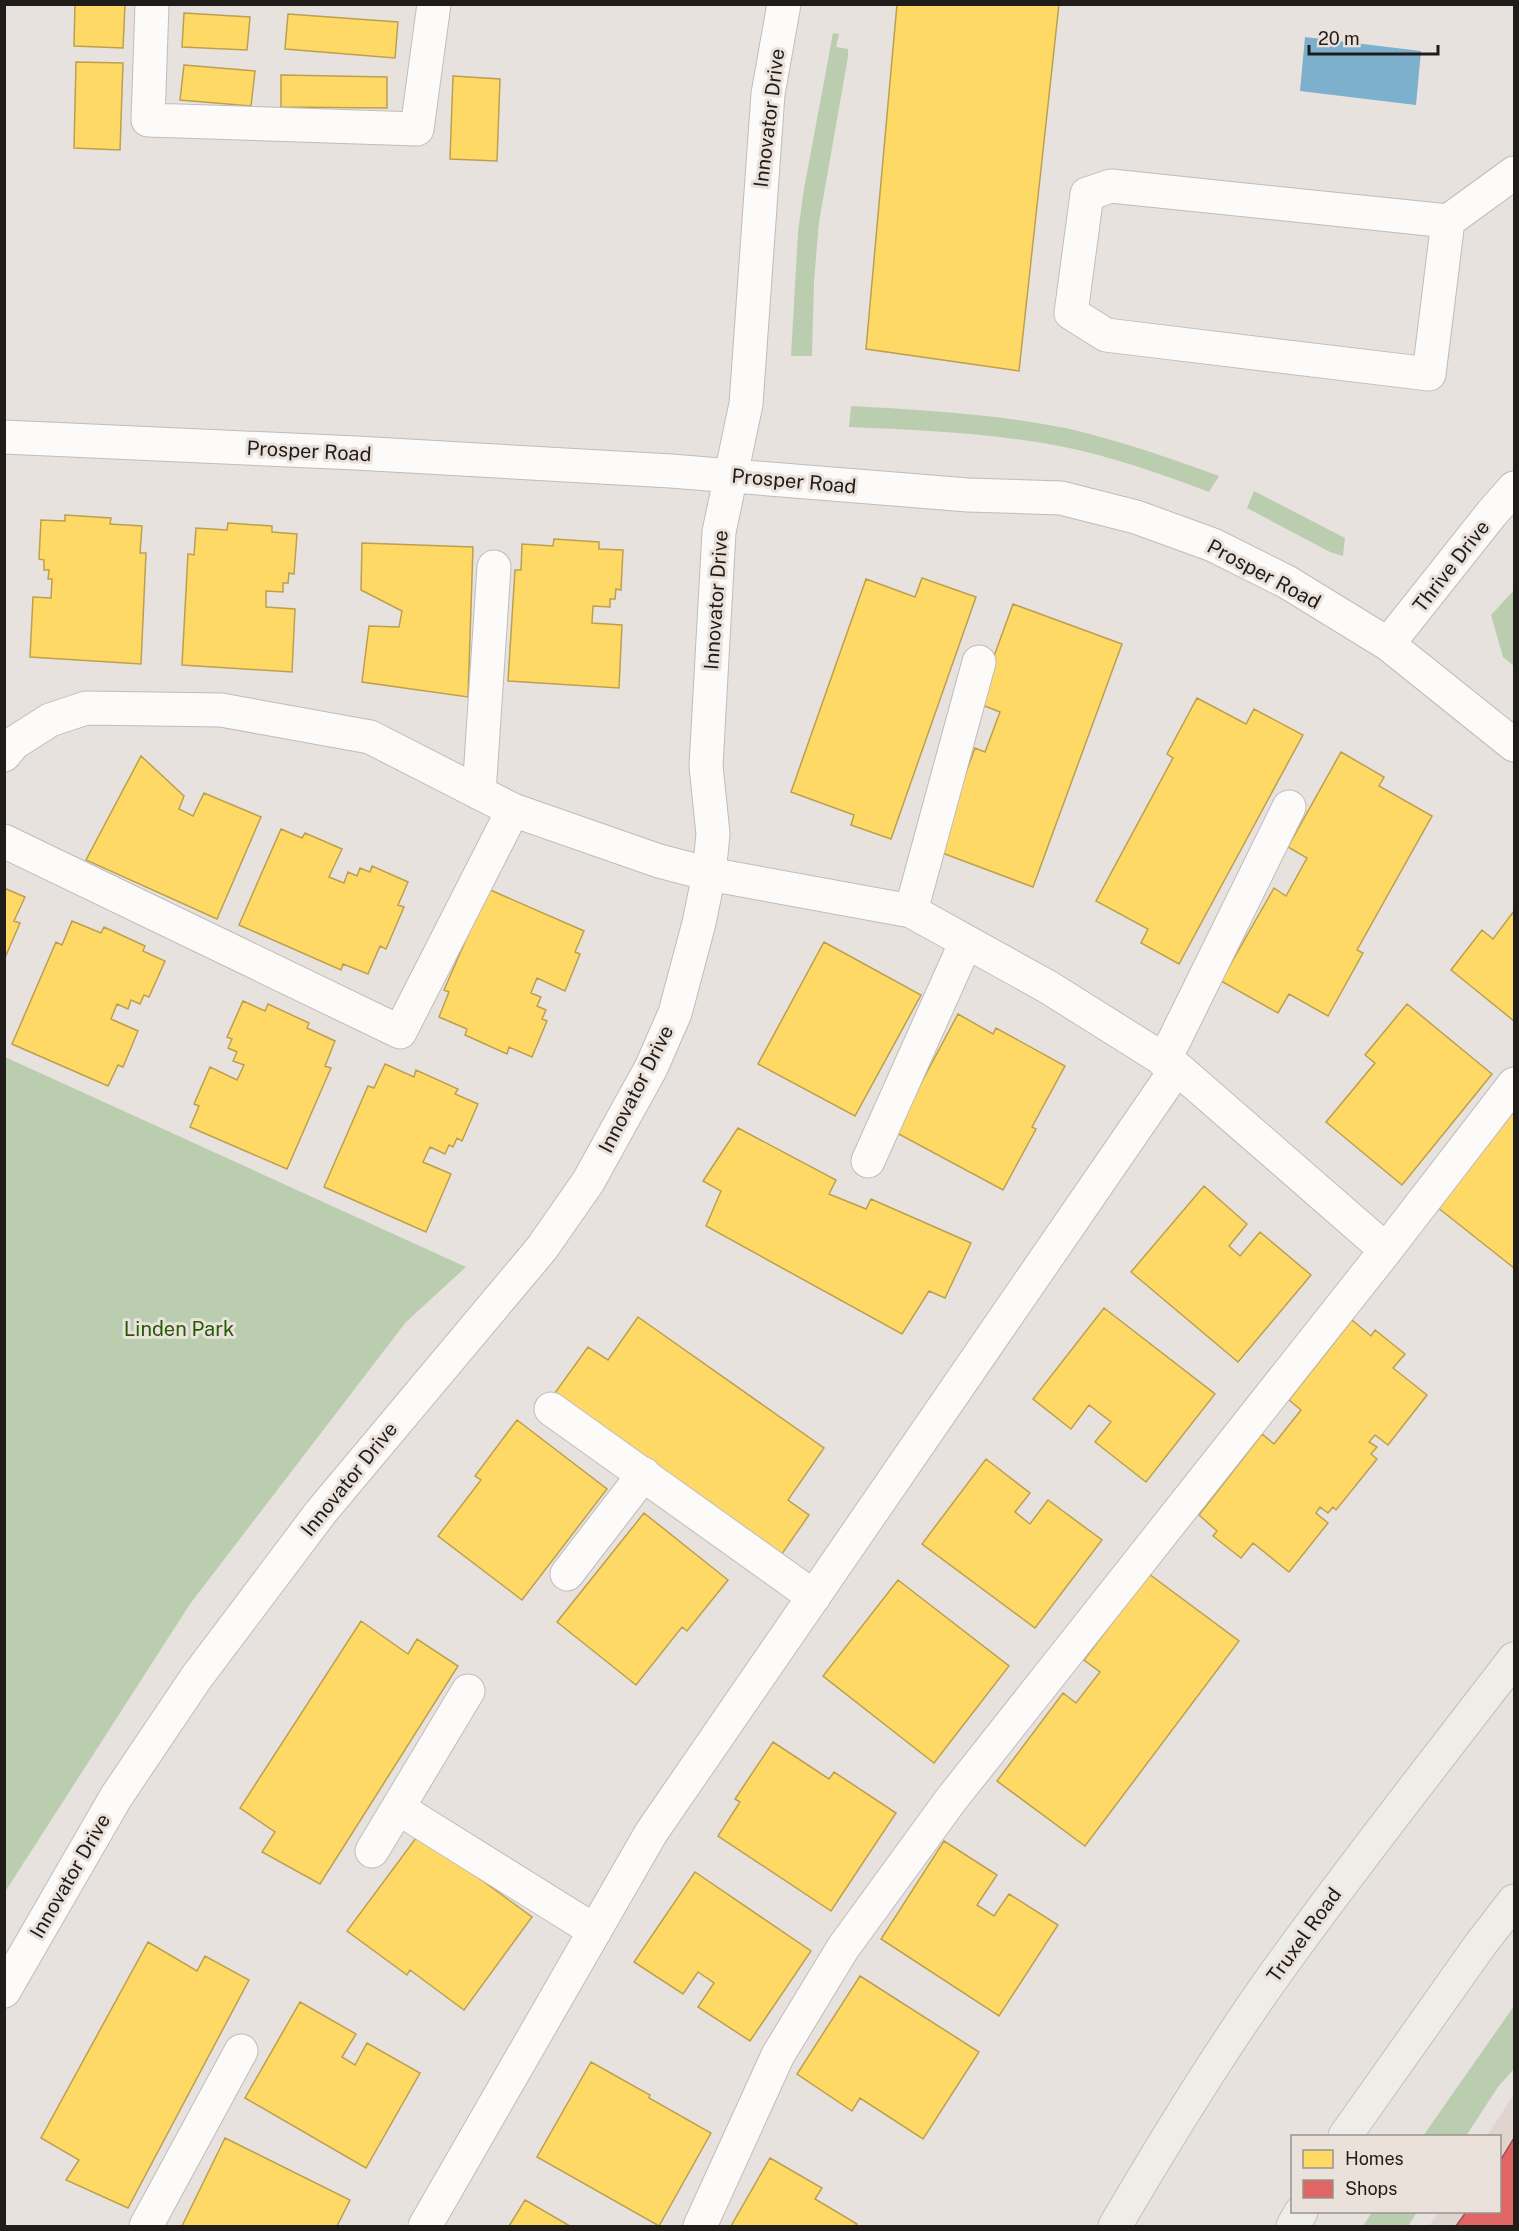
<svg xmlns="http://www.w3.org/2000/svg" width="1519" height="2231" font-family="'Public Sans',sans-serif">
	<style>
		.built { fill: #dfd4ce }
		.green { fill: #baceaf }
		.water { fill: #7cb0cc }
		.homes { fill: #ffd966; stroke: #bca04f; stroke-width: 1.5 }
		.shops { fill: #e06666; stroke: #a6504f; stroke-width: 1.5 }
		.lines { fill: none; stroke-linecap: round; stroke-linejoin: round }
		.minor-casing { stroke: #c0bcb9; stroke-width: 35 }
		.major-casing { stroke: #c2bfbd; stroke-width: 35 }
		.minor { stroke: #fcfbfa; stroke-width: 33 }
		.major { stroke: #efede8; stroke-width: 33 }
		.labels { text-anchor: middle; stroke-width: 6; stroke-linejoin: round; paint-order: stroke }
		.street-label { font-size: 20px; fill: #1f1c1a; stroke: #ebe1db }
		.park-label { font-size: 20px; fill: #205b02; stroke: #ebe1db }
	</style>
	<rect width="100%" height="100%" fill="#e8e2de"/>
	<path class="built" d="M 1514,2094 L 1514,2226 L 1429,2226 L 1439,2212 L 1500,2212 L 1500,2136 L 1487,2136 Z"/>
	<path class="green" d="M 833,33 L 839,34 L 836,47 L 848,49 L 848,57 L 819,222 L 814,281 L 812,356 L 791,356 L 798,232 L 804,189 Z
		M 851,406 C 924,410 998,414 1070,429 C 1121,441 1170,458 1219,476 L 1209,492 C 1161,474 1114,457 1064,447 C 993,433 921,430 849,427 Z
		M 1254,491 L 1345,538 L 1343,556 L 1330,552 L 1247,508 Z
		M 1514,590 L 1514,666 L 1503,657 L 1491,615 Z
		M 5,1057 L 466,1267 L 406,1322 L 190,1604 L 5,1892 Z
		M 1514,2006 L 1514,2069 L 1498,2087 L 1466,2136 L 1423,2136 Z
		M 1372,2212 L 1417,2212 L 1408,2226 L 1363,2226 Z"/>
	<path class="water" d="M 1305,37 L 1421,51 L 1416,105 L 1300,91 Z"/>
	<path class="homes" d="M 75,4 L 125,4 L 123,48 L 74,46 Z
		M 897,4 L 1059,4 L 1019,371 L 866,349 Z
		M 184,13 L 250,17 L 247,50 L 182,47 Z
		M 288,14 L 398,22 L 395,58 L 285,49 Z
		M 76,62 L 123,63 L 120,150 L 74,148 Z
		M 184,65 L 255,71 L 251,106 L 180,100 Z
		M 281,75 L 387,77 L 387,108 L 281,107 Z
		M 453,76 L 500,79 L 497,161 L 450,159 Z
		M 65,515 L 111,518 L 110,524 L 142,526 L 140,553 L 146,553 L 141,664 L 30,657 L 33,597 L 51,598 L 52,579 L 48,579 L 49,570 L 44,570 L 44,560 L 39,559 L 41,520 L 65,521 Z
		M 228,523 L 272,526 L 272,532 L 297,534 L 294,574 L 289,573 L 288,583 L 283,583 L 283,592 L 266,591 L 266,607 L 295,609 L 292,672 L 182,665 L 188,554 L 194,555 L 196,528 L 227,530 Z
		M 554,539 L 599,542 L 599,549 L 623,550 L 621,590 L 616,589 L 615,599 L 610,599 L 610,607 L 593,606 L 592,623 L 622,625 L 619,688 L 508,681 L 515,570 L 521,570 L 522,544 L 553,546 Z
		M 362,543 L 473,547 L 468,697 L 362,682 L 369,626 L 399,627 L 402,611 L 361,590 Z
		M 922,578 L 976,597 L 891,839 L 851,825 L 854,815 L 791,792 L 866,579 L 915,597 Z
		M 1013,604 L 1122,644 L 1033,887 L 937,851 L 975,748 L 985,752 L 1000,712 L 977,703 Z
		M 1197,698 L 1246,724 L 1254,709 L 1303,735 L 1179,964 L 1141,943 L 1148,929 L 1096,901 L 1173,758 L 1167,754 Z
		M 1341,752 L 1384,777 L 1379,786 L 1432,816 L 1357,950 L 1363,953 L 1328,1016 L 1289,994 L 1278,1013 L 1221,981 L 1274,888 L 1286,896 L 1307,858 L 1288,847 Z
		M 141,756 L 184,796 L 179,809 L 193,816 L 204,793 L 261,817 L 217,919 L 86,860 Z
		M 281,829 L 302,838 L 305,833 L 342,849 L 329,877 L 344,883 L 348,872 L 357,876 L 360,868 L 370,872 L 372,866 L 408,882 L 398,905 L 404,907 L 386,949 L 380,946 L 368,974 L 343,964 L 341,970 L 239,925 Z
		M 4,888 L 25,897 L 14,921 L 20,923 L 4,960 Z
		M 488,889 L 584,931 L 575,952 L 580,954 L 565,991 L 537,978 L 531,993 L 541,997 L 537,1006 L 546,1010 L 542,1019 L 547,1021 L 532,1057 L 509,1047 L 507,1054 L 465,1035 L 467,1029 L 439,1017 L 449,992 L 444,990 Z
		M 1514,911 L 1514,1021 L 1451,970 L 1482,930 L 1493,939 Z
		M 72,921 L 101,933 L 104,927 L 145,946 L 143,951 L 165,961 L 149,997 L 144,995 L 140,1004 L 131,1000 L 128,1009 L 117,1004 L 111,1019 L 138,1031 L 123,1067 L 118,1065 L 108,1086 L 12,1044 L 56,942 L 62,945 Z
		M 824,942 L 921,995 L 855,1116 L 758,1064 Z
		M 243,1001 L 265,1011 L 268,1004 L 309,1023 L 307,1028 L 335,1041 L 325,1066 L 331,1068 L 287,1169 L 190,1127 L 199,1106 L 194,1104 L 210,1067 L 237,1080 L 244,1065 L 233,1061 L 237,1052 L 228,1048 L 232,1039 L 227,1037 Z
		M 1407,1004 L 1492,1074 L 1402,1185 L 1326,1122 L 1375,1063 L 1365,1055 Z
		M 958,1014 L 993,1034 L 996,1028 L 1065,1066 L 1032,1127 L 1036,1129 L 1003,1190 L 895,1132 Z
		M 385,1064 L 414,1077 L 416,1070 L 458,1089 L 455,1094 L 478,1104 L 462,1141 L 457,1138 L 453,1147 L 449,1145 L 445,1154 L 430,1147 L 423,1162 L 451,1174 L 426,1232 L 324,1187 L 368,1086 L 374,1088 Z
		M 1514,1111 L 1514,1268 L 1437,1207 Z
		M 738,1128 L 836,1180 L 829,1194 L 866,1209 L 871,1199 L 971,1243 L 945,1298 L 929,1291 L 902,1334 L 706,1226 L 721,1191 L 703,1181 Z
		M 1204,1186 L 1247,1224 L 1229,1246 L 1240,1256 L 1260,1232 L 1311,1275 L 1238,1362 L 1131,1272 Z
		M 1104,1308 L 1215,1394 L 1146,1482 L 1095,1442 L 1111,1422 L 1089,1405 L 1071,1429 L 1033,1399 Z
		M 638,1317 L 824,1448 L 788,1500 L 809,1515 L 779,1558 L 552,1397 L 588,1347 L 608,1360 Z
		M 1352,1320 L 1371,1336 L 1375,1330 L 1405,1354 L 1393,1368 L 1427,1395 L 1388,1445 L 1375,1435 L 1369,1442 L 1377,1447 L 1371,1454 L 1377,1459 L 1336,1510 L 1333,1507 L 1328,1513 L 1320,1507 L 1316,1513 L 1328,1523 L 1289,1572 L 1253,1543 L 1241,1558 L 1213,1536 L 1217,1531 L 1199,1515 L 1262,1434 L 1274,1444 L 1301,1410 L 1289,1400 Z
		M 517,1420 L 607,1489 L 522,1600 L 438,1536 L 481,1480 L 475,1476 Z
		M 986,1459 L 1030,1493 L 1015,1512 L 1030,1524 L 1048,1500 L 1102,1540 L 1035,1628 L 922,1544 Z
		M 644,1513 L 728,1580 L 687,1631 L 682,1627 L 636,1685 L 557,1622 Z
		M 1149,1574 L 1239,1641 L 1085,1846 L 997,1781 L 1063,1693 L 1076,1703 L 1100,1672 L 1084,1660 Z
		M 898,1580 L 1009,1666 L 934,1763 L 823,1676 Z
		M 361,1621 L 408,1654 L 417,1639 L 458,1666 L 320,1884 L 262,1852 L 275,1832 L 240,1808 Z
		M 773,1742 L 829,1779 L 834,1772 L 896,1813 L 831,1911 L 718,1836 L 740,1802 L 735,1799 Z
		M 419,1834 L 532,1917 L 464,2010 L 410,1970 L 407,1975 L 347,1931 Z
		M 944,1841 L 997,1875 L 977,1905 L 994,1916 L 1009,1894 L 1058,1925 L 999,2016 L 881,1939 Z
		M 695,1872 L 811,1951 L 750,2041 L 698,2007 L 714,1983 L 698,1972 L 683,1994 L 634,1962 Z
		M 148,1942 L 197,1971 L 205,1956 L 249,1980 L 128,2208 L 66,2180 L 79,2160 L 41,2138 Z
		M 860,1976 L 979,2052 L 923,2139 L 860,2098 L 852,2111 L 797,2074 Z
		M 300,2002 L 356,2034 L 342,2057 L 355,2065 L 367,2043 L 420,2073 L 366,2168 L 245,2098 Z
		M 591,2062 L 650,2095 L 649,2098 L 711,2133 L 659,2226 L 537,2157 Z
		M 225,2138 L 350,2200 L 337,2226 L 182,2226 Z
		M 770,2158 L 822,2188 L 815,2199 L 857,2224 L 855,2226 L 731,2226 Z
		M 525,2200 L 570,2226 L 509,2226 Z"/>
	<path class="shops" d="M 1514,2138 L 1514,2226 L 1456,2226 L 1466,2212 L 1500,2212 L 1500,2161 Z"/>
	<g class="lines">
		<defs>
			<path id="minor" d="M 152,4 L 148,120 L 417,129 L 434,4
				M 1448,221 L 1429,374 L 1106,335 L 1071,313 L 1087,194 L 1111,186 L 1448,221 L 1514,173
				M 4,437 L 356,453 L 671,471 L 968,495 L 1061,498 L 1136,517 L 1213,545 L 1287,582 L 1388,644 L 1514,745
				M 1388,644 L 1492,513 L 1514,488
				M 4,755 L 14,743 L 50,720 L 86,708 L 221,710 L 370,737 L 513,810
				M 479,793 L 494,567
				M 4,841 L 400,1032 L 513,810 L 659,861 L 709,874 L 911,911 L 1048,987 L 1177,1068 L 1386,1250
				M 911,911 L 979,662
				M 1164,1061 L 1289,807
				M 868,1161 L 966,942
				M 551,1409 L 814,1597
				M 567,1574 L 644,1474
				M 398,1808 L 595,1931
				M 372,1851 L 468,1691
				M 4,1991 L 116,1797 L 196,1678 L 321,1512 L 542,1248 L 588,1182 L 651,1068 L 675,1013 L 699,923 L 709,874 L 713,834 L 706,766 L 719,532 L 746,404 L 768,94 L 784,4
				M 146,2226 L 241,2051
				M 425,2226 L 651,1833 L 1177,1068
				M 700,2226 L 778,2055 L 843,1948 L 950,1801 L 1386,1250 L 1514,1084"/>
			<path id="major" d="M 1345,2136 L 1480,1945 L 1514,1901
				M 1115,2226 C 1166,2139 1219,2052 1278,1970 C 1354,1864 1435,1762 1514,1659
				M 1293,2226 L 1301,2212"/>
		</defs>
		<use href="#minor" class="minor-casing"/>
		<use href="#major" class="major-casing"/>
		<use href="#minor" class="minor"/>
		<use href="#major" class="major"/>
	</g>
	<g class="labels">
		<g class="street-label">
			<text transform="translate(769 118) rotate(-83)" y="7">Innovator Drive</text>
			<text transform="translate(309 451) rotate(3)" y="7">Prosper Road</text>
			<text transform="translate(794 481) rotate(5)" y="7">Prosper Road</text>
			<text transform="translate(1451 566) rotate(-52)" y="7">Thrive Drive</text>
			<text transform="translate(1264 574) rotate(28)" y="7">Prosper Road</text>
			<text transform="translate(716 600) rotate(-86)" y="7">Innovator Drive</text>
			<text transform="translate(636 1089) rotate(-63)" y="7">Innovator Drive</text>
			<text transform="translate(349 1479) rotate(-51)" y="7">Innovator Drive</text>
			<text transform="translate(70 1876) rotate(-60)" y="7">Innovator Drive</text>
			<text transform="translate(1304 1935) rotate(-54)" y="7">Truxel Road</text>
		</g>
		<g class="park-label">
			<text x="179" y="1336">Linden Park</text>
		</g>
	</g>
	<rect width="1519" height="2231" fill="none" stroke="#1f1c1a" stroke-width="12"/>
	<rect x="1291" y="2135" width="210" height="78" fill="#ebe1db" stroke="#99928e" stroke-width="1.5"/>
	<rect x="1303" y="2150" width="30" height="18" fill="#ffd966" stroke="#99928e" stroke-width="1.5"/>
	<text x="1345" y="2165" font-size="18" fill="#1f1c1a">Homes</text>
	<rect x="1303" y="2180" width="30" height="18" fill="#e06666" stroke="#99928e" stroke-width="1.5"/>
	<text x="1345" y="2195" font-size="18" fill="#1f1c1a">Shops</text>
	<path d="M1309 45v9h129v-9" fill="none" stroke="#1f1c1a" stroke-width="3"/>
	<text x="1318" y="45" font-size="18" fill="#1f1c1a" stroke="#ebe1db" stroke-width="4.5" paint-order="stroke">20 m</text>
</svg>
